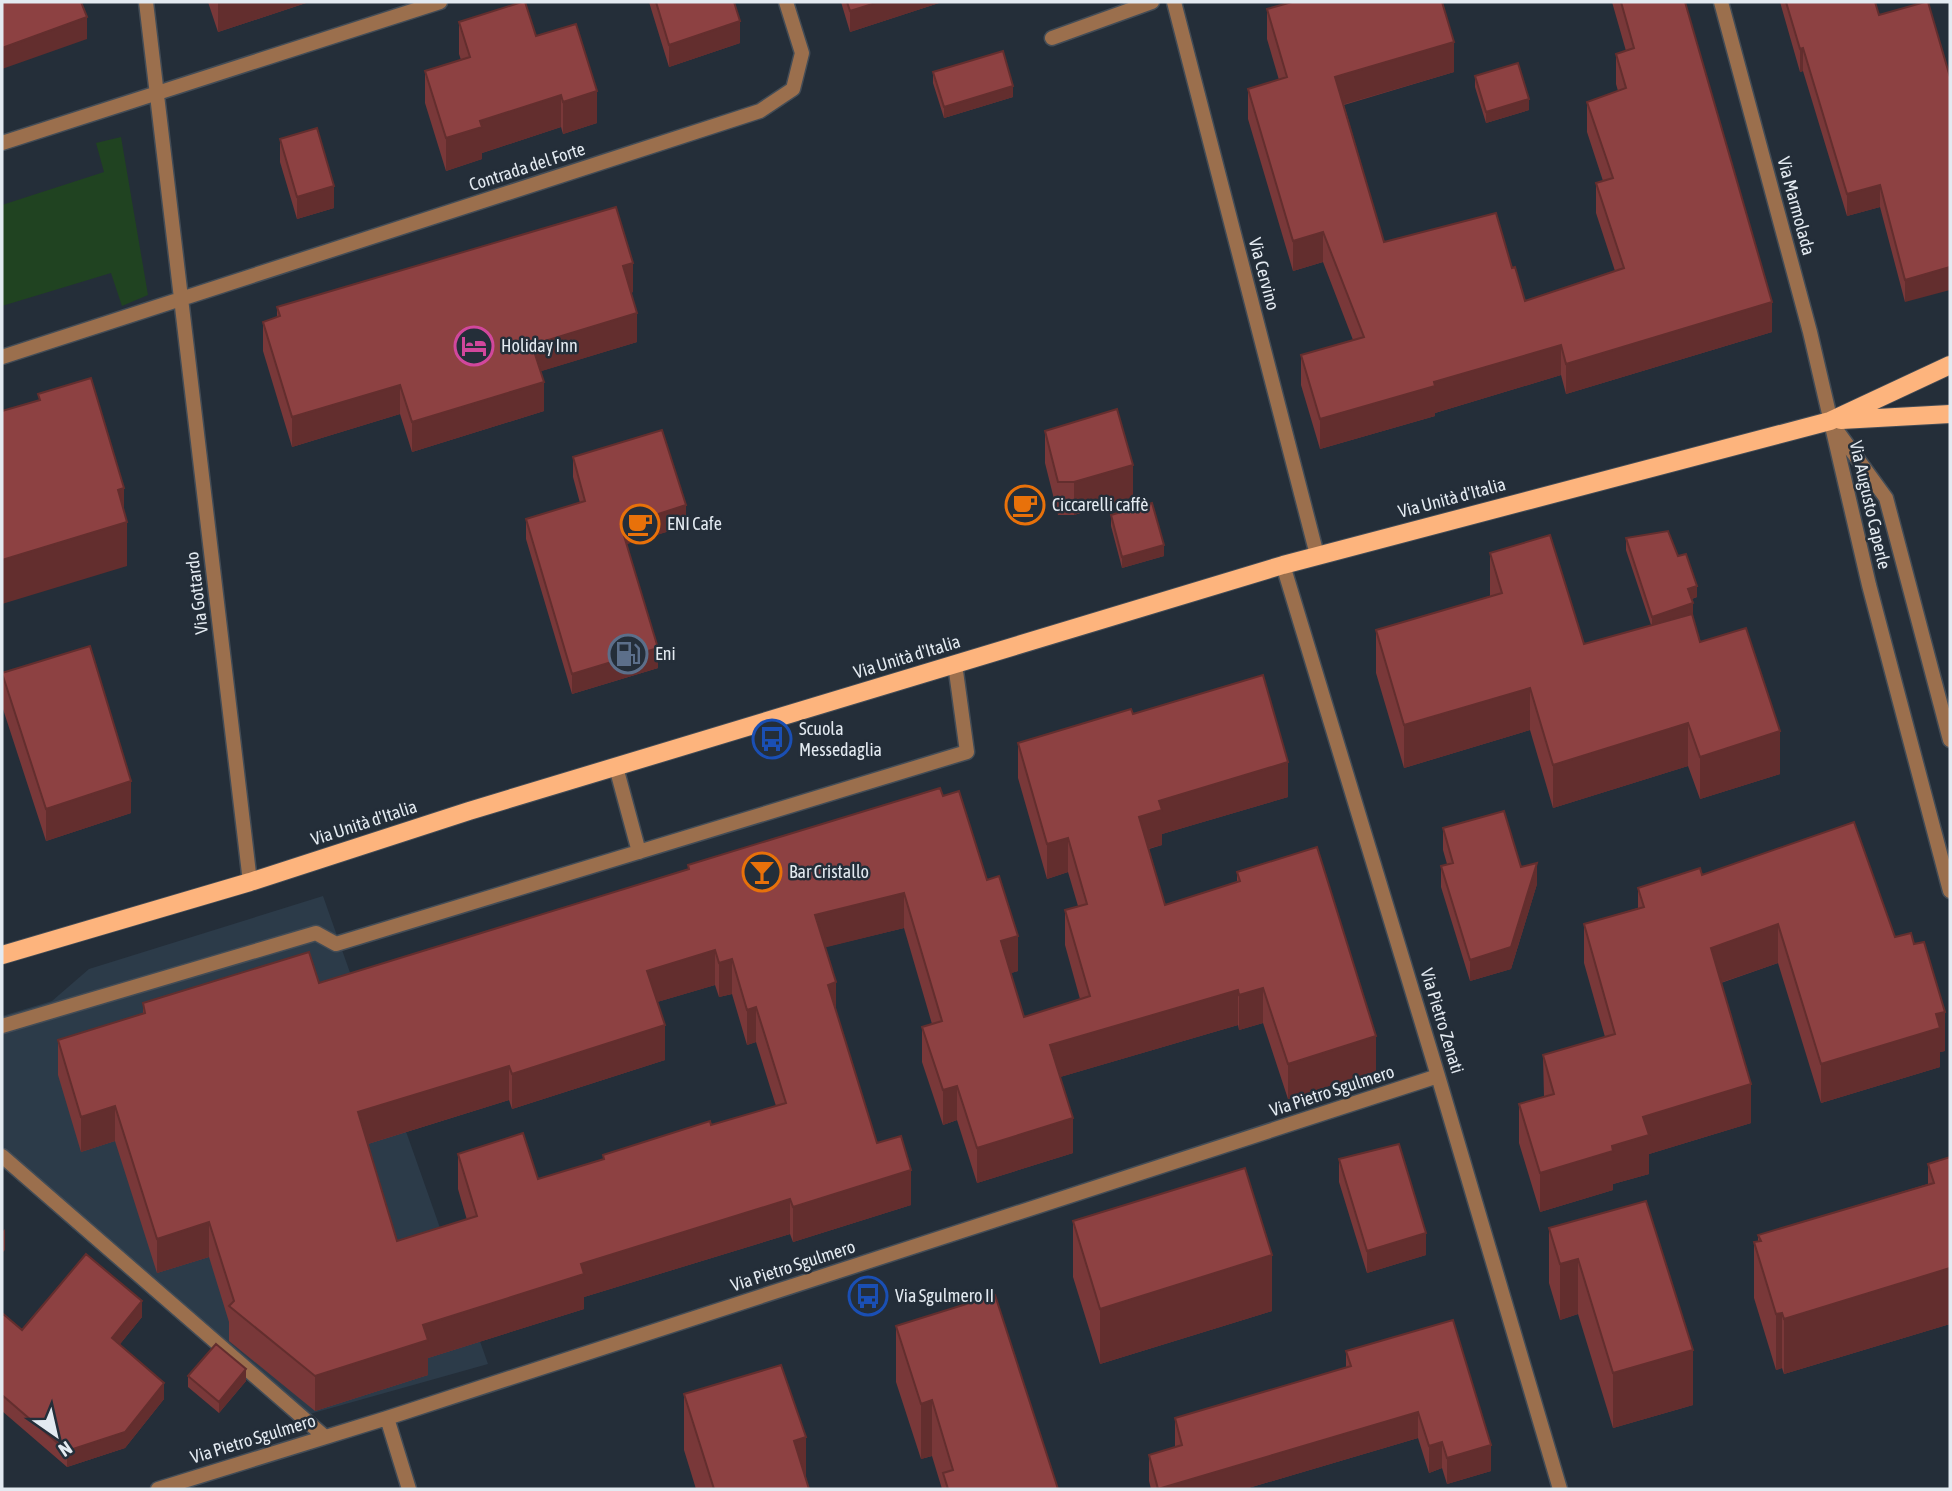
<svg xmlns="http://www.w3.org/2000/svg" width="1952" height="1491" font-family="'Asap Condensed',sans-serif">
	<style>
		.built { fill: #2c3b49 }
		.green { fill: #204321 }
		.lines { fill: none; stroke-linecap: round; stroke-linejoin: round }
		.minor-casing { stroke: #434c56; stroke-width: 17 }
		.primary-casing { stroke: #434c56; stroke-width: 20 }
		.minor { stroke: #9b6f4d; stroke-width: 14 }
		.primary { stroke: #fdb47d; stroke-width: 18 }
		.wall { fill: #793839; fill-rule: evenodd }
		.shaded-wall { fill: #632e2e }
		.building { fill: #8d4142; stroke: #632e2e; stroke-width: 2; fill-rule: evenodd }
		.labels { text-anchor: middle; stroke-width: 5; stroke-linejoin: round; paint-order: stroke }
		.street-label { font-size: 18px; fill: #e3eaf1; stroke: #242e39 }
		.poi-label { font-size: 18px; fill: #e3eaf1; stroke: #242e39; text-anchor: start }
	</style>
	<rect width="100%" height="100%" fill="#242e39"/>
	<path class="built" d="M 323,896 L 488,1364 L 292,1419 L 2,1152 L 2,1016 L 52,1001 L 89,969 Z"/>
	<path class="green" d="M 121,137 L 148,295 L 122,306 L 111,273 L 2,306 L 2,205 L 104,172 L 96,143 Z"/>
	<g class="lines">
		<defs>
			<path id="minor" d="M 146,2 L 250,882
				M 1174,2 L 1317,555
				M 1721,2 L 1810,332 L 1869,585 L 1950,891
				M 1052,38 L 1152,2
				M 2,143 L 440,2
				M 2,357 L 760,111 L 793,89 L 802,53 L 786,2
				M 1835,428 L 1886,498 L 1950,740
				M 1283,565 L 1438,1076 L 1560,1489
				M 616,767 L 639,852
				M 2,1026 L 316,933 L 336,944 L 967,752 L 955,664
				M 2,1156 L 325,1437
				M 387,1418 L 409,1489
				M 158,1489 L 387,1418 L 1438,1076"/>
			<path id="primary" d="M 1841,420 L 1950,414
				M 2,955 L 250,882 L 469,811 L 1283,565 L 1830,421 L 1950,365"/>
		</defs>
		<use href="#minor" class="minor-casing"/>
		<use href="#primary" class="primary-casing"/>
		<use href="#minor" class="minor"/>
		<use href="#primary" class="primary"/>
	</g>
	<path class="wall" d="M 208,2 L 309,2 L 218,32 Z
		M 649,2 L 734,2 L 740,43 L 669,67 Z
		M 841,2 L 942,2 L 850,32 Z
		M 1612,2 L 1685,2 L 1772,332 L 1566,394 L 1561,375 L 1435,413 L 1435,416 L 1320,449 L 1301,385 L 1301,355 L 1353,340 L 1323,262 L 1293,271 L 1248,119 L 1248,89 L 1279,80 L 1267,39 L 1267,9 L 1454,72 L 1344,105 L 1384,242 L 1512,268 L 1525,301 L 1615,271 L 1596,213 L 1596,183 L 1603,181 L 1587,132 L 1587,102 L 1618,91 L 1616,84 L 1616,54 L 1626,51 Z
		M 1780,2 L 1875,2 L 1879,15 L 1925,2 L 1905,302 L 1880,207 L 1847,216 L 1803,71 L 1800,72 Z
		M 459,22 L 536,36 L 597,123 L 563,134 L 561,127 L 482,153 L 482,159 L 446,171 L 425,103 L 425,71 L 461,60 L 459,54 Z
		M 933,72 L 1013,97 L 944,118 L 933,83 Z
		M 1475,76 L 1529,110 L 1486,123 L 1475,87 Z
		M 280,139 L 334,208 L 297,219 L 280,162 Z
		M 633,292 L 631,293 L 637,342 L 541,371 L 544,411 L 412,452 L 400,414 L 292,447 L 263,351 L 263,322 L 277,317 L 277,307 Z
		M 1045,431 L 1133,497 L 1074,515 L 1058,515 L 1045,463 Z
		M 573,457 L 686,526 L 626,544 L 658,668 L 572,694 L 526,539 L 526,519 L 580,503 L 573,477 Z
		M 1111,515 L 1164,556 L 1122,568 L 1111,526 Z
		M 1626,538 L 1678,556 L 1697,597 L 1692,599 L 1693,614 L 1692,615 L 1700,642 L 1780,774 L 1700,799 L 1688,766 L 1553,808 L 1530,730 L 1404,768 L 1376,673 L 1376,630 L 1490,596 L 1490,553 L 1584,644 L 1651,625 L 1626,550 Z
		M 2,673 L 131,813 L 46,841 L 2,706 Z
		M 1133,714 L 1288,797 L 1162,834 L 1162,845 L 1149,849 L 1165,905 L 1237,882 L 1237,872 L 1376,1071 L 1288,1099 L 1263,1023 L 1239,1030 L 1238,1025 L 1060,1077 L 1073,1153 L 977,1183 L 957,1120 L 943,1125 L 922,1062 L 922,1027 L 932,1024 L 904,928 L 825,947 L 836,1010 L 877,1143 L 911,1205 L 793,1242 L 790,1234 L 584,1297 L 584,1309 L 428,1358 L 428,1375 L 315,1411 L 229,1341 L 229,1322 L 209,1257 L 157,1273 L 115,1141 L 81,1152 L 58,1075 L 58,1040 L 143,1014 L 143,1003 L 319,983 L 688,870 L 688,865 L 943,796 L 987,880 L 1018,971 L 1011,973 L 1024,1017 L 1080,999 L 1065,945 L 1065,910 L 1078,906 L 1068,872 L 1047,879 L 1018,778 L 1018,743 ZM 715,985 L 719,997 L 732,994 L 747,1045 L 756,1042 L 776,1106 L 711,1125 L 603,1155 L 603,1159 L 538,1179 L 458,1154 L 458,1189 L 467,1220 L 397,1241 L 368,1144 L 509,1100 L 512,1109 L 665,1060 L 657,1002 Z
		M 1443,828 L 1521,867 L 1537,884 L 1511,969 L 1470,981 L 1441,887 L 1441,866 L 1447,864 L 1443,850 Z
		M 1702,875 L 1895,937 L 1945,1051 L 1940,1052 L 1940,1067 L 1821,1103 L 1778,963 L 1721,983 L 1751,1123 L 1649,1154 L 1649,1174 L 1613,1184 L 1613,1190 L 1540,1212 L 1519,1143 L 1519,1104 L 1544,1097 L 1543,1055 L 1605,1037 L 1584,963 L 1584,924 L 1638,908 L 1638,888 Z
		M 1950,1157 L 1950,1324 L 1784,1374 L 1782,1368 L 1776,1370 L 1754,1298 L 1754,1242 L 1758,1241 L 1758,1235 L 1928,1184 L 1928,1164 Z
		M 1339,1159 L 1426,1255 L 1367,1273 L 1339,1182 Z
		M 1646,1201 L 1693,1405 L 1613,1428 L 1578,1314 L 1560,1320 L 1549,1283 L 1549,1228 Z
		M 1073,1221 L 1272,1311 L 1100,1364 L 1073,1277 Z
		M 2,1313 L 22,1330 L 142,1317 L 120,1344 L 164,1399 L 125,1448 L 67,1467 L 2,1411 Z
		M 896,1326 L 1058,1489 L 942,1489 L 932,1456 L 921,1459 L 896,1382 Z
		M 1346,1351 L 1491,1471 L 1447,1484 L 1442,1468 L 1429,1473 L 1418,1438 L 1245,1489 L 1151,1489 L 1149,1481 L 1149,1455 L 1175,1447 L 1175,1418 L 1346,1368 Z
		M 188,1376 L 246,1381 L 219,1413 L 188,1387 Z
		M 684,1394 L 806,1480 L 809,1489 L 696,1489 L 684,1450 Z"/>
	<path class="shaded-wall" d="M 223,2 L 309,2 L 218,32 L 218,3 Z
		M 879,2 L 942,2 L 850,32 L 850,11 Z
		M 87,17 L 87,39 L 2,69 L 2,48 Z
		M 740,21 L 740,43 L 669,67 L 669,45 Z
		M 1454,42 L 1454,72 L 1335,107 L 1335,77 Z
		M 1803,48 L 1803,71 L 1800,72 L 1800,49 Z
		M 1013,86 L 1013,97 L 944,118 L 944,107 Z
		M 597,91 L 597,123 L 563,134 L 563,102 Z
		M 561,95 L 561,127 L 482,153 L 482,159 L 446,171 L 446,138 L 480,121 Z
		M 1529,99 L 1529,110 L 1486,123 L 1486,112 Z
		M 1880,185 L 1880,207 L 1847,216 L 1847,194 Z
		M 334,186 L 334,208 L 297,219 L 297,197 Z
		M 1323,232 L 1323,262 L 1293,271 L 1293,241 Z
		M 633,263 L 633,292 L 623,295 L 623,266 Z
		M 1950,267 L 1950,290 L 1905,302 L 1905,280 Z
		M 1772,302 L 1772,332 L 1566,394 L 1566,364 Z
		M 637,313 L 637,342 L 532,374 L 532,345 Z
		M 1561,345 L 1561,375 L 1435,413 L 1435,416 L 1320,449 L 1320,419 L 1434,382 Z
		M 544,382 L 544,411 L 412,452 L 412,422 Z
		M 400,385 L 400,414 L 292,447 L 292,417 Z
		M 1133,465 L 1133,497 L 1074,515 L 1074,482 Z
		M 124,488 L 124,523 L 127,522 L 127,566 L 2,604 L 2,560 L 118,490 Z
		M 686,505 L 686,526 L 621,546 L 621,526 Z
		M 1164,545 L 1164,556 L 1122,568 L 1122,557 Z
		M 1697,586 L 1697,597 L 1688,600 L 1688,589 Z
		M 1693,603 L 1693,614 L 1652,628 L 1652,617 Z
		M 658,648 L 658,668 L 572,694 L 572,674 Z
		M 1530,688 L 1530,730 L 1404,768 L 1404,725 Z
		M 1688,723 L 1688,766 L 1553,808 L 1553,765 Z
		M 1780,731 L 1780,774 L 1700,799 L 1700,757 Z
		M 1288,762 L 1288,797 L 1162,834 L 1162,845 L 1139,851 L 1139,817 L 1159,801 Z
		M 131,781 L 131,813 L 46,841 L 46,809 Z
		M 1068,838 L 1068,872 L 1047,879 L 1047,844 Z
		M 1537,863 L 1537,884 L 1511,969 L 1470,981 L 1470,960 Z
		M 904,893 L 904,928 L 815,950 L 815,915 Z
		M 1778,924 L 1778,963 L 1711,986 L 1711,948 Z
		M 1018,936 L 1018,971 L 1001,976 L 1001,941 Z
		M 715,950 L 715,985 L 647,1005 L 647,971 Z
		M 732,959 L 732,994 L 719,997 L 719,963 Z
		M 836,982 L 836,1017 L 828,985 Z
		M 1263,988 L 1263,1023 L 1239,1030 L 1239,995 Z
		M 1238,990 L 1238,1025 L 1050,1080 L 1050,1045 Z
		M 756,1007 L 756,1042 L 747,1045 L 747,1010 Z
		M 1945,1012 L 1945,1051 L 1940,1052 L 1940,1067 L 1821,1103 L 1821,1064 L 1936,1014 Z
		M 665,1025 L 665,1060 L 512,1109 L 512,1074 Z
		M 1376,1036 L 1376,1071 L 1288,1099 L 1288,1064 Z
		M 509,1066 L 509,1100 L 358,1147 L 358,1112 Z
		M 1751,1084 L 1751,1123 L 1649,1154 L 1649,1174 L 1613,1184 L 1613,1190 L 1540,1212 L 1540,1173 L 1612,1146 L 1643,1117 Z
		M 957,1086 L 957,1120 L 943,1125 L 943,1090 Z
		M 115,1106 L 115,1141 L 81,1152 L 81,1117 Z
		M 1073,1118 L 1073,1153 L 977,1183 L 977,1148 Z
		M 911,1170 L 911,1205 L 793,1242 L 793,1207 Z
		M 790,1199 L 790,1234 L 584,1297 L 584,1309 L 428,1358 L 428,1375 L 315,1411 L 315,1376 L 423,1325 L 581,1264 Z
		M 209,1222 L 209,1257 L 157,1273 L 157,1239 Z
		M 5,1229 L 5,1250 L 2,1253 L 2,1232 Z
		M 1426,1233 L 1426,1255 L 1367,1273 L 1367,1251 Z
		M 1272,1255 L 1272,1311 L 1100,1364 L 1100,1309 Z
		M 1578,1259 L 1578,1314 L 1560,1320 L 1560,1264 Z
		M 1950,1268 L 1950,1324 L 1784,1374 L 1784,1319 Z
		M 142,1301 L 142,1317 L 112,1354 L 112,1338 Z
		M 1782,1313 L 1782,1368 L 1776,1370 L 1776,1314 Z
		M 1693,1350 L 1693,1405 L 1613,1428 L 1613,1373 Z
		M 246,1369 L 246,1381 L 219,1413 L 219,1402 Z
		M 164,1383 L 164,1399 L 125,1448 L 67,1467 L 67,1451 Z
		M 932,1400 L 932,1456 L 921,1459 L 921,1404 Z
		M 1418,1412 L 1418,1438 L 1245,1489 L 1158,1489 Z
		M 806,1437 L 806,1489 L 794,1441 Z
		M 1442,1442 L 1442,1468 L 1429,1473 L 1429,1446 Z
		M 1491,1445 L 1491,1471 L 1447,1484 L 1447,1458 Z"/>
	<path class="building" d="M 2,2 L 81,2 L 87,17 L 2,48 Z
		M 522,2 L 525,2 L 536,36 L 576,24 L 597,91 L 563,102 L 561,95 L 480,121 L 482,127 L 446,138 L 425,71 L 470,57 L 459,22 Z
		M 656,2 L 734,2 L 740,21 L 669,45 Z
		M 847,2 L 879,2 L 850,11 Z
		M 1292,2 L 1442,2 L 1454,42 L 1335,77 L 1384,242 L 1496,213 L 1512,268 L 1515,267 L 1525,301 L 1624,268 L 1596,183 L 1613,178 L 1587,102 L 1626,88 L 1616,54 L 1634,48 L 1621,2 L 1685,2 L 1772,302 L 1566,364 L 1561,345 L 1434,382 L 1435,386 L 1320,419 L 1301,355 L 1364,337 L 1323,232 L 1293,241 L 1248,89 L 1287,77 L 1267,9 Z
		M 1786,2 L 1875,2 L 1879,15 L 1925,2 L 1928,2 L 1950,77 L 1950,267 L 1905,280 L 1880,185 L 1847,194 L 1803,48 L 1800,49 Z
		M 1003,51 L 1013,86 L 944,107 L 933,72 Z
		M 1518,63 L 1529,99 L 1486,112 L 1475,76 Z
		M 317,128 L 334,186 L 297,197 L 280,139 Z
		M 616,207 L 633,263 L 623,266 L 637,313 L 532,345 L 544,382 L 412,422 L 400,385 L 292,417 L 263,322 L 280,316 L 277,307 Z
		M 91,378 L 124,488 L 118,490 L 127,522 L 2,560 L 2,411 L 40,400 L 38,394 Z
		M 1117,409 L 1133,465 L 1074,482 L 1058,482 L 1045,431 Z
		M 662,430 L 686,505 L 621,526 L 658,648 L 572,674 L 526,519 L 585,501 L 573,457 Z
		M 1152,503 L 1164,545 L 1122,557 L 1111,515 Z
		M 1668,531 L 1678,556 L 1686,554 L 1697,586 L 1688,589 L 1693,603 L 1652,617 L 1626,538 Z
		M 1550,535 L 1584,644 L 1692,614 L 1700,642 L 1746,628 L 1780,731 L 1700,757 L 1688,723 L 1553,765 L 1530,688 L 1404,725 L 1376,630 L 1502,593 L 1490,553 Z
		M 90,646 L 131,781 L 46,809 L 2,673 Z
		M 1263,675 L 1288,762 L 1159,801 L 1162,810 L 1139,817 L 1165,905 L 1240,881 L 1237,872 L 1317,847 L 1376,1036 L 1288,1064 L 1263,988 L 1239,995 L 1238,990 L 1050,1045 L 1073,1118 L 977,1148 L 957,1086 L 943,1090 L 922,1027 L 942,1021 L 904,893 L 815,915 L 836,982 L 828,985 L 877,1143 L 901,1136 L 911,1170 L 793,1207 L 790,1199 L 581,1264 L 584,1274 L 423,1325 L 428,1340 L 315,1376 L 229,1306 L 234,1301 L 209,1222 L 157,1239 L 115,1106 L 81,1117 L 58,1040 L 145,1013 L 143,1003 L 309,952 L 319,983 L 689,869 L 688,865 L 940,788 L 943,796 L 959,791 L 987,880 L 999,876 L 1018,936 L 1001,941 L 1024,1017 L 1090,996 L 1065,910 L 1087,904 L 1068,838 L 1047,844 L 1018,743 L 1131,709 L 1133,714 ZM 715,950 L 719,963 L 732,959 L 747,1010 L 756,1007 L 786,1103 L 711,1125 L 710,1121 L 603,1155 L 604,1159 L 538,1179 L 523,1133 L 458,1154 L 477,1216 L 397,1241 L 358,1112 L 509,1066 L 512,1074 L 665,1025 L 647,971 Z
		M 1504,811 L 1521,867 L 1537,863 L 1511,947 L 1470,960 L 1441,866 L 1453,863 L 1443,828 Z
		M 1854,822 L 1895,937 L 1911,933 L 1914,944 L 1924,942 L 1945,1012 L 1936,1014 L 1940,1028 L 1821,1064 L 1778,924 L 1711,948 L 1751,1084 L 1643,1117 L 1649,1135 L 1612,1146 L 1613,1151 L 1540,1173 L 1519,1104 L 1554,1094 L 1543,1055 L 1615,1034 L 1584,924 L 1644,907 L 1638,888 L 1700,868 L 1702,875 Z
		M 1399,1144 L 1426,1233 L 1367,1251 L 1339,1159 Z
		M 1950,1157 L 1950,1268 L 1784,1319 L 1782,1313 L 1776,1314 L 1754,1242 L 1761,1241 L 1758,1235 L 1934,1183 L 1928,1164 Z
		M 1245,1168 L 1272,1255 L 1100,1309 L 1073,1221 Z
		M 1646,1201 L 1693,1350 L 1613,1373 L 1578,1259 L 1560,1264 L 1549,1228 Z
		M 86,1254 L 142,1301 L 112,1338 L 164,1383 L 125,1432 L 67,1451 L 2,1395 L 2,1313 L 22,1330 Z
		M 995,1295 L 1058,1489 L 948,1489 L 943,1473 L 953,1470 L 932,1400 L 921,1404 L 896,1326 Z
		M 1453,1320 L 1491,1445 L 1447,1458 L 1442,1442 L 1429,1446 L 1418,1412 L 1158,1489 L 1149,1455 L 1182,1445 L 1175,1418 L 1351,1366 L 1346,1351 Z
		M 216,1344 L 246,1369 L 219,1402 L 188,1376 Z
		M 781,1365 L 806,1437 L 794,1441 L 809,1489 L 714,1489 L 684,1394 Z"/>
	<defs>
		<symbol id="hotel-ring" viewBox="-11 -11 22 22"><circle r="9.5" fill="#242e39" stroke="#d1479c" stroke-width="1.5"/><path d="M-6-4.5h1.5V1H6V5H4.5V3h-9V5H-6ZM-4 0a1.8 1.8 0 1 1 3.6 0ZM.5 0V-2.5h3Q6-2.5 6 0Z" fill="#d1479c"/></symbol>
		<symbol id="cafe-ring" viewBox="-11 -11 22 22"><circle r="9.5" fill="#242e39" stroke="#e8710a" stroke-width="1.5"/><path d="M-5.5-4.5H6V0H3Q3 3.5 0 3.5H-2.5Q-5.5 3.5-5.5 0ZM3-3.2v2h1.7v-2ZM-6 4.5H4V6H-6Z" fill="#e8710a"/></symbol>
		<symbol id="fuel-ring" viewBox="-11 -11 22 22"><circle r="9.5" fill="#242e39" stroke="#5c6f8a" stroke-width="1.5"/><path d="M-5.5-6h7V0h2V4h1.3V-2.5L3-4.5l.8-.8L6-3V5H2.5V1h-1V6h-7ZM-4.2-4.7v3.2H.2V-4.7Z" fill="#5c6f8a"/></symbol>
		<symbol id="bus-ring" viewBox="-11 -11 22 22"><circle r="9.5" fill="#242e39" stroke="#1a4fb4" stroke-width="1.5"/><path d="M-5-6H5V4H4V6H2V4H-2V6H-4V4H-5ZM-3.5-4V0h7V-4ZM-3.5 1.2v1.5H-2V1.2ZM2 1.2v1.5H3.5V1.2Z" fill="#1a4fb4"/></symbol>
		<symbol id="bar-ring" viewBox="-11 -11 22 22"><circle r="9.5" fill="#242e39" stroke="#e8710a" stroke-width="1.5"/><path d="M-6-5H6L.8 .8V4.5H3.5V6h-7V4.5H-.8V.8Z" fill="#e8710a"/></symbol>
	</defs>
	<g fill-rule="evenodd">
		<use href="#hotel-ring" x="452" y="324" width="44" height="44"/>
		<use href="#cafe-ring" x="1003" y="483" width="44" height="44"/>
		<use href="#cafe-ring" x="618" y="502" width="44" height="44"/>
		<use href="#fuel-ring" x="606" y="632" width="44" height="44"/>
		<use href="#bus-ring" x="750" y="717" width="44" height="44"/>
		<use href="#bar-ring" x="740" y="850" width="44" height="44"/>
		<use href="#bus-ring" x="846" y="1274" width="44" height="44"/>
	</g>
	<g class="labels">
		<g class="street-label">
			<text transform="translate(527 167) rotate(-18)" y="6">Contrada del Forte</text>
			<text transform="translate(1796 206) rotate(75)" y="6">Via Marmolada</text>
			<text transform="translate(1264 274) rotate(75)" y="6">Via Cervino</text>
			<text transform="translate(1452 498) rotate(-15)" y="6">Via Unità d'Italia</text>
			<text transform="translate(1870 505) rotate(77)" y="6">Via Augusto Caperle</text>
			<text transform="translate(197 593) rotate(-97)" y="6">Via Gottardo</text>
			<text transform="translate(907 657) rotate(-17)" y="6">Via Unità d'Italia</text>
			<text transform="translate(364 823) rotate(-18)" y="6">Via Unità d'Italia</text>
			<text transform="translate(1442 1021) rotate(73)" y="6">Via Pietro Zenati</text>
			<text transform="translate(1332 1091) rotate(-18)" y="6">Via Pietro Sgulmero</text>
			<text transform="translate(793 1266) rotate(-18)" y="6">Via Pietro Sgulmero</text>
			<text transform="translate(253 1439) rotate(-17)" y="6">Via Pietro Sgulmero</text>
		</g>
		<g class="poi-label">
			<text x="501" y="352">Holiday Inn</text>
			<text x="1052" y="511">Ciccarelli caffè</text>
			<text x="667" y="530">ENI Cafe</text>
			<text x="655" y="660">Eni</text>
			<text x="799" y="735">Scuola<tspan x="799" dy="21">Messedaglia</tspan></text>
			<text x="789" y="878">Bar Cristallo</text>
			<text x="895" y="1302">Via Sgulmero II</text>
		</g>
	</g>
	<rect width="1952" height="1491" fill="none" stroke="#e3eaf1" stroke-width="7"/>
	<g transform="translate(56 1435) rotate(146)" stroke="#242e39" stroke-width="5" paint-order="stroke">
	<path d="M0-5L12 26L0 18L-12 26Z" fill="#e3eaf1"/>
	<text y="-10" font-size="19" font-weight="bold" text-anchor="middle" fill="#e3eaf1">N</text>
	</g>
</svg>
